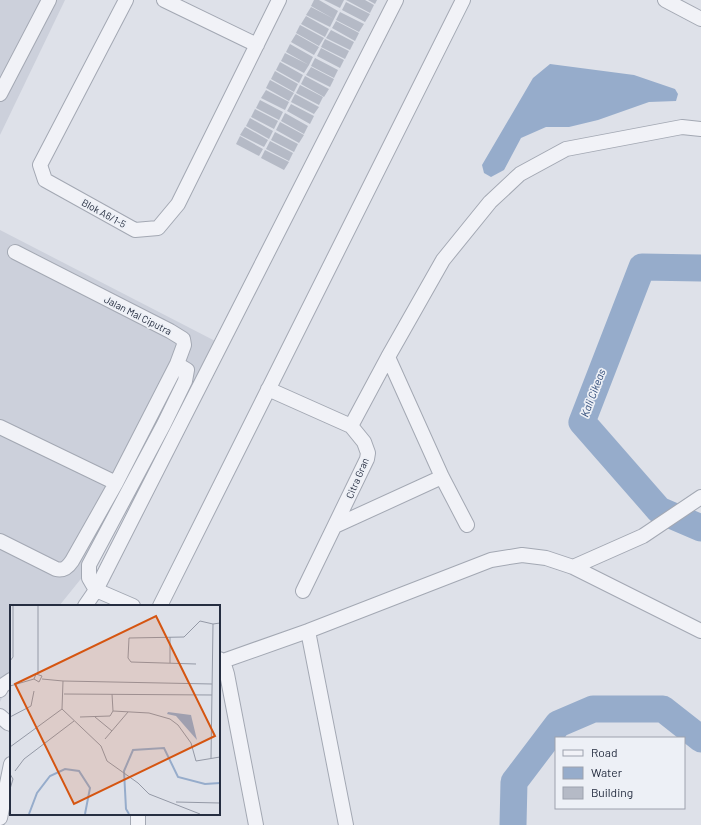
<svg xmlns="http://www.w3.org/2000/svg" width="701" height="825" font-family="Barlow,sans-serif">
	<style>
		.built { fill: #ccd0db }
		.water { fill: #96accb }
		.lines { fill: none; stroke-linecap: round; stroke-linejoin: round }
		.river { stroke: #96accb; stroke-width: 27 }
		.building { fill: #b5bac6 }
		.minor-casing { stroke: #a3a8b3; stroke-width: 16 }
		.minor { stroke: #f1f2f7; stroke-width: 14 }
		.labels { text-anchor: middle; stroke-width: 3.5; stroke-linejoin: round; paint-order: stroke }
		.street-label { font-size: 10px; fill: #262e41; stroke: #edf0f6 }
		.water-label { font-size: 11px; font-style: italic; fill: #2d4977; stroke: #edf0f6 }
		.inset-river { fill: none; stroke: #96accb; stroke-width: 2 }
		.inset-road { fill: none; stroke: #9499a6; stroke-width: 1 }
		.view { fill: #d55511; fill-opacity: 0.15; stroke: #d55511; stroke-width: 2 }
		.inset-edge { fill: none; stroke: #262e41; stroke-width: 2 }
	</style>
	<rect width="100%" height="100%" fill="#dee1e9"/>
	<path class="built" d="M 0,0 L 65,0 L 0,135 Z
		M 0,230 L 219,343 L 156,468 L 84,575 L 59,606 L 11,606 L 11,679 L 0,702 Z"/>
	<path class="water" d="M 550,64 L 634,75 L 675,89 L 678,94 L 676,101 L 649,102 L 598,120 L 569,127 L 546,127 L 521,138 L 504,170 L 491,177 L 484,173 L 482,165 L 533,78 Z"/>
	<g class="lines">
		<path class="river" d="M 701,268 L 642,267 L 582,422 L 659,510 L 701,528
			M 513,825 L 514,782 L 558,724 L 593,709 L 663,709 L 701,739"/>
	</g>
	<path class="building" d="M 314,0 L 319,0 L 338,11 L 334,19 L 311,6 Z
		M 324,0 L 344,0 L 340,8 Z
		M 346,0 L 365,0 L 374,5 L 370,13 Z
		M 368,0 L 377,0 L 375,4 Z
		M 346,2 L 370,14 L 365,22 L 342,10 Z
		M 311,7 L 334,19 L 330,27 L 306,15 Z
		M 340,12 L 364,24 L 359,32 L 336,20 Z
		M 306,16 L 329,29 L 325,37 L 301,24 Z
		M 336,21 L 359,33 L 355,41 L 332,28 Z
		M 300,25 L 324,38 L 319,46 L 296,33 Z
		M 331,30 L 354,42 L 350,50 L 326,38 Z
		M 296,34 L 319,47 L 314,55 L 291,42 Z
		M 325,39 L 349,51 L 345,59 L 321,47 Z
		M 290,44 L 313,57 L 309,65 L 286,52 Z
		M 321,48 L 344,60 L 340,68 L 317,56 Z
		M 285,53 L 309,65 L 304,73 L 281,61 Z
		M 315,58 L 338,70 L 334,78 L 311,66 Z
		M 280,62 L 303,75 L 299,83 L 276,70 Z
		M 311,67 L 334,79 L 330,87 L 306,75 Z
		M 275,71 L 298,84 L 294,92 L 271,79 Z
		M 305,76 L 329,89 L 324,97 L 301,84 Z
		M 270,80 L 294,93 L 289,101 L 266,88 Z
		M 300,85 L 323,97 L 319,105 L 296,93 Z
		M 266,90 L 289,102 L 285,110 L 261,98 Z
		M 295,94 L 319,107 L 314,114 L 291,102 Z
		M 260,100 L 283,112 L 279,120 L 256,108 Z
		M 291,104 L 314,116 L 310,124 L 287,111 Z
		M 255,109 L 278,121 L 274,129 L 251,117 Z
		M 285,113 L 308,126 L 304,134 L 281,121 Z
		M 250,118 L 273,131 L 269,139 L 246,126 Z
		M 280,122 L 304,135 L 299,143 L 276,130 Z
		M 245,127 L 268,140 L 264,147 L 240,135 Z
		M 275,132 L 298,144 L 294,152 L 271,140 Z
		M 240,136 L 263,149 L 259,156 L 236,144 Z
		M 270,141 L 293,153 L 289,161 L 266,149 Z
		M 265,150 L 289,162 L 284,170 L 261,158 Z"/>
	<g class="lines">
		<defs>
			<path id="minor" d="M 126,0 L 40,165 L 45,180 L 135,230 L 158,228 L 178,204 L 279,0
				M 164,0 L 257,45
				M 665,0 L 701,19
				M 0,94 L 49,0
				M 15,252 L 170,331 L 183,339 L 184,345 L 177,364 L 116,483
				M 388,357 L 442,477 L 467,525
				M 268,389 L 351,426 L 364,442 L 368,453 L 367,459 L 303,591
				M 351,426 L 388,357 L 443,260 L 490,202 L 520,174 L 566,149 L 682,127 L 701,129
				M 0,427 L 116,483 L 72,561 C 68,567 64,571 56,569 L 0,541
				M 335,526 L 442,477
				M 573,567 L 701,631
				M 96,590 L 396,0
				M 96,590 L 89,578 L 89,565 L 164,424 L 185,381 L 187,370 L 177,364
				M 85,606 L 96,590 L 133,606
				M 160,606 L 463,0
				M 308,631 L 346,825
				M 219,659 L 223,661 L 227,674 L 256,825
				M 223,661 L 308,631 L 491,560 L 522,555 L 546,558 L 573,567 L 643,536 L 701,497
				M 0,690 L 2,686 L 11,680
				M 0,716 L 8,723 L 11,724
				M 138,814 L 138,825
				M 0,818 L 11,764"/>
		</defs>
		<use href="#minor" class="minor-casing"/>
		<use href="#minor" class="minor"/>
	</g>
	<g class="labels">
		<g class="street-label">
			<text transform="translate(104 213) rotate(29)" y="4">Blok A6/1-5</text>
			<text transform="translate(138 315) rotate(27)" y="4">Jalan Mal Ciputra</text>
			<text transform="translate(357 478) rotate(-67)" y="4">Citra Gran</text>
		</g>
		<g class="water-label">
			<text transform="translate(593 393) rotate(-69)" y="4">Kali Cikeas</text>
		</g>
	</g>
	<g transform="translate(10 605)">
		<rect width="210" height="210" fill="#dee1e9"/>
		<path d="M 158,107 L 181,110 L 187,135 L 166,111 L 157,109 Z" fill="#96accb"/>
		<path class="inset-river" d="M 19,209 L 27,188 L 40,171 L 55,164 L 69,166 L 80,183 L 75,209M 119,209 L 116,204 L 114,166 L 123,145 L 154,143 L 168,172 L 195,179 L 210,178"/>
		<path class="inset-road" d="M 160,32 L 160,58M 0,56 L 3,52 L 3,1M 186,59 L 121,57 L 118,53 L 119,33 L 174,32 L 190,16 L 203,19 L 210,18M 28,68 L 28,1M 53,76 L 202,79M 0,81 L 24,74 L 29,77 L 32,71 L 26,69 L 24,74M 54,89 L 202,90M 52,104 L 91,141 L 97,156 L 128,178 L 139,189 L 190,209M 103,106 L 139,108 L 160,114 L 168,120 L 181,138 L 186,156 L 210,152M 0,112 L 21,101 L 24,86M 70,112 L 100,111 L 103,106 L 102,89M 85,112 L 102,126M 95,134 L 118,107M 0,142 L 52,104 L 53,76 L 32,74M 201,153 L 203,19M 5,166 L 14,154 L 64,116M 0,169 L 3,174 L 0,184M 166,197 L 210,198"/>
		<path class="view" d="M 146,11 L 205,131 L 64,199 L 5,79 Z"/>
		<rect width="210" height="210" class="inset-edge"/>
	</g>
	<rect x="555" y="737" width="130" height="72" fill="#edf0f6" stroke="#9da2ae"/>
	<rect x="563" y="750" width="20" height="6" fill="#f1f2f7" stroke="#9da2ae"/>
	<text x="591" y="757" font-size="12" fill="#262e41">Road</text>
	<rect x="563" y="767" width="20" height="12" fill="#96accb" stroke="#9da2ae"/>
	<text x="591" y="777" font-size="12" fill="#262e41">Water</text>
	<rect x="563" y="787" width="20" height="12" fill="#b5bac6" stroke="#9da2ae"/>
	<text x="591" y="797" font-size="12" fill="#262e41">Building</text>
</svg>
